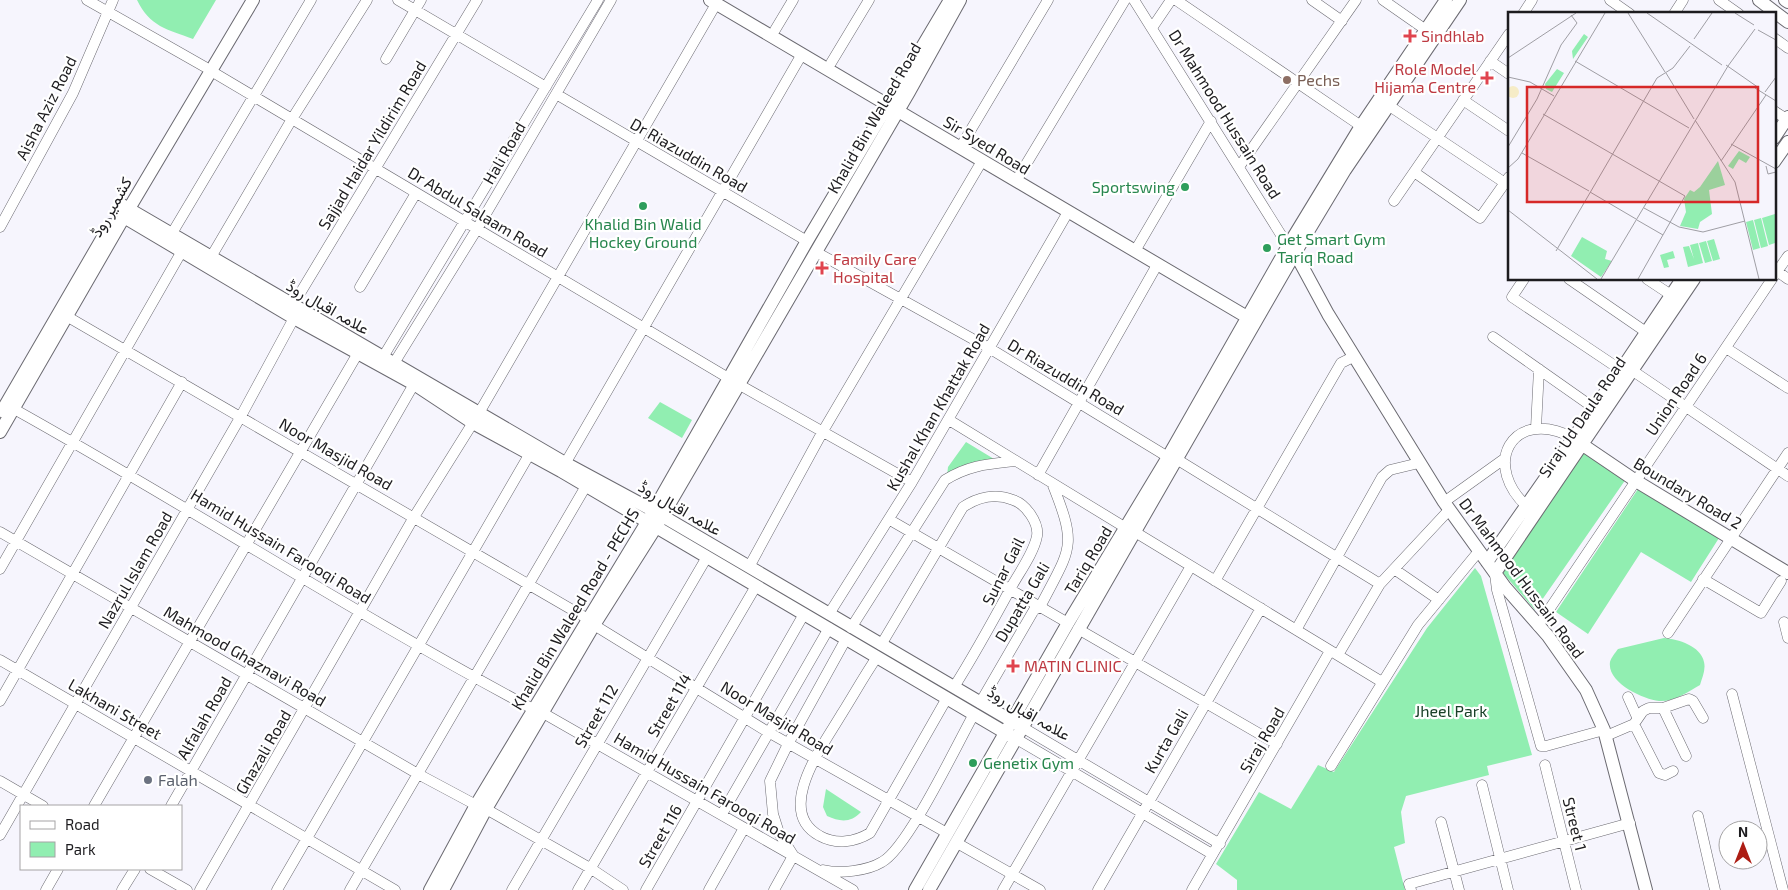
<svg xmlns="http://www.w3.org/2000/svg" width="1788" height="890" font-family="'Exo 2',Vazirmatn,sans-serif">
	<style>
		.green { fill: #91eeb1 }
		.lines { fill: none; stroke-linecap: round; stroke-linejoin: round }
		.minor-casing { stroke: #6b6a71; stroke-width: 11 }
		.major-casing { stroke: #6b6a71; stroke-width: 14 }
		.minor { stroke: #fff; stroke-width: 10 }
		.major { stroke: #fff; stroke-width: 12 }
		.health-dot { fill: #e0444e; stroke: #fff; stroke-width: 2 }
		.education-dot { fill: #8d6e63; stroke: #fff; stroke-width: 2 }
		.leisure-dot { fill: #2e9e5b; stroke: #fff; stroke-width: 2 }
		.worship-dot { fill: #6b7280; stroke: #fff; stroke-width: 2 }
		.labels { text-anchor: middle; stroke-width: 4.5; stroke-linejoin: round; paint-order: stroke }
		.health-label { font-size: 16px; fill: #be3a42; stroke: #fff; text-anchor: start }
		.education-label { font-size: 16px; fill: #785e54; stroke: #fff; text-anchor: start }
		.street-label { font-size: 16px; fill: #1d1c1f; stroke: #fff }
		.leisure-label { font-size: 16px; fill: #27864d; stroke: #fff; text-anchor: start }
		.park-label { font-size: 16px; fill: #1a4129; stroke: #fff }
		.worship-label { font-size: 16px; fill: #5b616d; stroke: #fff; text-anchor: start }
		.inset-road { fill: none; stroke: #9f9ea4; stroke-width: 1 }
		.view { fill: #d62828; fill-opacity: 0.15; stroke: #d62828; stroke-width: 2.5 }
		.inset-edge { fill: none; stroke: #1d1c1f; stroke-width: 2.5 }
	</style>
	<rect width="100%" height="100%" fill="#f6f5fd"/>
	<path class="green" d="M 137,0 L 216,0 L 193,39 C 167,29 150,27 137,0 Z
		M 660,402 L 692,420 L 682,438 L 648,418 Z
		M 966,442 L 994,459 L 947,476 L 948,467 Z
		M 1585,451 L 1626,479 L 1535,610 L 1503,573 Z
		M 1638,489 L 1719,538 L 1691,582 L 1641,552 L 1588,634 L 1556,612 Z
		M 1475,568 L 1481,576 L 1532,755 L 1487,766 L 1489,775 L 1406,796 L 1401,812 L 1405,843 L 1394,847 L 1405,890 L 1237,890 L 1237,880 L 1216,864 L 1259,792 L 1291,809 L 1318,765 L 1334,772 L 1427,628 Z
		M 1664,638 C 1678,639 1701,646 1704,662 C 1706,670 1702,678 1700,685 C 1688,692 1674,702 1659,701 C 1643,699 1607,683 1610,662 C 1611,658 1615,653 1618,649 Z
		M 826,789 L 861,812 C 851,823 840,822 827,816 L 823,807 Z"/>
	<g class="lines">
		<defs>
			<path id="minor" d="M 87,0 L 205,67
				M 398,0 L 546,87
				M 1134,0 L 1288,246
				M 1176,0 L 1361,126
				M 1312,0 L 1342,21
				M 1383,0 L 1426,30
				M 1610,0 L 1630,14
				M 1719,0 L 1739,14
				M 1523,14 L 1532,0
				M 1674,14 L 1683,0
				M 1152,28 L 1171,0
				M 775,30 L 793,0
				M 1774,38 L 1788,48
				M 386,59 L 421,0
				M 1490,61 L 1509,74
				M 831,63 L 869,0
				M 211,71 L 730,379
				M 556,94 L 807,241
				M 1463,100 L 1509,131
				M 1388,105 L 1505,183
				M 1774,111 L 1788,120
				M 960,148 L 1048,0
				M 1239,167 L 1356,0
				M 1414,172 L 1480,218 L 1509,177
				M 1016,181 L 1125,0
				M 1394,201 L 1509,34
				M 0,227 L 73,93 L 113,0
				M 168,240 L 311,0
				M 1135,251 L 1211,121
				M 816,252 L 989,348 L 1168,457
				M 211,257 L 292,119 L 367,0
				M 1774,269 L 1788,279
				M 1774,276 L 1788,256
				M 1524,279 L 1512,297 L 1621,370
				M 1569,279 L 1646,332
				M 1647,279 L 1671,295
				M 360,287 L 416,193
				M 293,305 L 477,0
				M 68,317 L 588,619
				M 1493,337 L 1594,408
				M 1726,348 L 1788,388
				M 380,362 L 598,0
				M 391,368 L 477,229 L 611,0
				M 1633,371 L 1788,476
				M 738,384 L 912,482
				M 14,409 C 188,506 356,615 533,709
				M 949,420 L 1126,528
				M 1536,428 L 1539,369
				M 1178,460 L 1380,584
				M 562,469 L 802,54
				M 1038,475 L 1157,265
				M 1444,502 L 1504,459
				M 1531,510 C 1479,467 1511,405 1574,438
				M 890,520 L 1068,623
				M 0,532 L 418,774 L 476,805
				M 1135,532 L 1382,682
				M 749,567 L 823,431 L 982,161
				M 0,569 L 182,251
				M 1394,569 L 1439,600
				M 1495,574 L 1497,590 L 1541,746 L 1546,746 L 1604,730
				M 1703,579 L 1761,613 L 1781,581
				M 1215,581 L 1341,363 L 1353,357
				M 829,614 L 912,482 L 1068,212
				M 1784,622 L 1788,638
				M 594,625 L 768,732 L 947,833
				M 1538,626 L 1772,279
				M 851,628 L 945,480 C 969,465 988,464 1016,461
				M 1078,629 L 1277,744
				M 1296,630 L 1382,477 L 1390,470 L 1419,463
				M 1668,633 L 1788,453
				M 881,645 L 963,507 C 978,497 996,493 1013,500 C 1026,504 1039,523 1037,536 C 1034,552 1021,570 1013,584 C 994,619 975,654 954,687
				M 1338,655 L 1380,584 L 1449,510
				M 877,657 C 864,676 853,696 841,715 C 824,744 773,811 820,836 C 836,845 855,842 870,833 L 947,698
				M 0,660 L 395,890
				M 1732,694 L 1783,890
				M 1628,697 L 1637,717
				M 0,701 L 182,382
				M 980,703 L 1034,610 L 1040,607 C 1071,547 1078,548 1052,483
				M 1663,708 L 1686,756
				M 543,713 L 853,890
				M 1634,724 L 1659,773 L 1665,775 L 1673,771
				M 1022,727 L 1220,844
				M 1606,736 L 1634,724 L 1643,711 L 1649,708 L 1663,708 L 1689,699 L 1693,701 L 1703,718
				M 1015,738 L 1212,854
				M 1545,765 L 1576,890
				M 1331,766 L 1418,625 L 1479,551
				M 0,781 L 43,806
				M 1482,785 L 1508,890
				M 94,806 L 358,353
				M 171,806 L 414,384
				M 486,809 L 590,868 L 623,890
				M 722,814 L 829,628
				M 1698,816 L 1715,890
				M 1441,822 L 1459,890
				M 0,835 L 241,416 L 294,318
				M 957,843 L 1040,890
				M 793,855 L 779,833 L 773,814 L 770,781 L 788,744 L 846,639
				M 150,869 L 187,890
				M 823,870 C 840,874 867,871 882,862 C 908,848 957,744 974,714
				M 46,890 L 58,869
				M 122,890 L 135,869
				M 200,890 L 414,517 L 479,413 L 716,4
				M 277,890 L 529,455
				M 350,890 L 586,486
				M 512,890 L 707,557
				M 578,890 L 756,586
				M 646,890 L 804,614
				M 709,890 L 744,828
				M 774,890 L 793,856
				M 1003,890 L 1191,566
				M 1098,890 L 1261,608
				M 1192,890 L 1330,651
				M 1411,890 L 1409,884 L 1630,823"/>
			<path id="major" d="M 710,0 L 1247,317
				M 1759,0 L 1788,22
				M 1785,0 L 1788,2
				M 1774,138 L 1788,117
				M 1774,162 L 1788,142
				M 122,205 L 565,463 L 654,511 L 1022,727
				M 124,217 L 294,318 L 414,384 L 473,423 L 561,471 L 1011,736
				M 1295,253 L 1328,314 L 1444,502 L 1505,587 L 1548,636 L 1586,690 L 1604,730 L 1646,890
				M 2,411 L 110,225
				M 0,432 L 124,217 L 253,0
				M 1577,441 L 1636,481 L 1788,573
				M 1487,562 L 1621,370 L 1682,279
				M 1495,573 L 1694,279
				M 430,890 L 476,805 L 647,522 L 807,241 L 950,0
				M 443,890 L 486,809 L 594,625 L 656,527 L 909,92 L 960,0
				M 915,890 L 1068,623 L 1168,457 L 1288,246 L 1361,126 L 1446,0
				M 929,890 L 1295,253 L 1345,170 L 1460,0"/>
		</defs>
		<use href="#minor" class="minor-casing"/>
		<use href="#major" class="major-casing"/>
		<use href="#minor" class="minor"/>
		<use href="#major" class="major"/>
	</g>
	<g class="health-dot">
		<path d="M1407.5 28.5h5v5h5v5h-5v5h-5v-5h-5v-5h5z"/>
		<path d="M1484.5 70.5h5v5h5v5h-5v5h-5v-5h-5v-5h5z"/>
		<path d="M819.5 260.5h5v5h5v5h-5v5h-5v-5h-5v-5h5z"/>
		<path d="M1010.5 658.5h5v5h5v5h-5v5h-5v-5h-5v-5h5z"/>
	</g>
	<circle class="education-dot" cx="1287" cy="80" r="5"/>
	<g class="leisure-dot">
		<circle cx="1185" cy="187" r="5"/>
		<circle cx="643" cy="206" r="5"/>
		<circle cx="1267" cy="248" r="5"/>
		<circle cx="973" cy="763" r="5"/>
	</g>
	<circle class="worship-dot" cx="148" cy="780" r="5"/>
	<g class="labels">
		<g class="health-label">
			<text x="1421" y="42">Sindhlab</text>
			<text x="1476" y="75" text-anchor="end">Role Model<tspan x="1476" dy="18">Hijama Centre</tspan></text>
			<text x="833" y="265">Family Care<tspan x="833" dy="18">Hospital</tspan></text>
			<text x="1024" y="672">MATIN CLINIC</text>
		</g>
		<g class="education-label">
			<text x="1297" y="86">Pechs</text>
		</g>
		<g class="street-label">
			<text transform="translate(46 108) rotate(-63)" y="6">Aisha Aziz Road</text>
			<text transform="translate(1225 114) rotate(58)" y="6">Dr Mahmood Hussain Road</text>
			<text transform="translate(874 118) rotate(-60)" y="6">Khalid Bin Waleed Road</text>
			<text transform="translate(372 145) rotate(-59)" y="6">Sajjad Haidar Yildirim Road</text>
			<text transform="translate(987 145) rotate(31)" y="6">Sir Syed Road</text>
			<text transform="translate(504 153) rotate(-60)" y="6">Hali Road</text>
			<text transform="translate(689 155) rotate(30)" y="6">Dr Riazuddin Road</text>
			<text transform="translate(111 207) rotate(-60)" y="6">کشمیر روڈ</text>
			<text transform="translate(478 212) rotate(31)" y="6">Dr Abdul Salaam Road</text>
			<text transform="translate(328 307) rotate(30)" y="6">علامہ اقبال روڈ</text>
			<text transform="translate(1066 377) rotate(31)" y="6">Dr Riazuddin Road</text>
			<text transform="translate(1676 394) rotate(-56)" y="6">Union Road 6</text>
			<text transform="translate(938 407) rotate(-60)" y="6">Kushal Khan Khattak Road</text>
			<text transform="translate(1582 417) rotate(-56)" y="6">Siraj Ud Daula Road</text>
			<text transform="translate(336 454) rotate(30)" y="6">Noor Masjid Road</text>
			<text transform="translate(1688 493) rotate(31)" y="6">Boundary Road 2</text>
			<text transform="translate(680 508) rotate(30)" y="6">علامہ اقبال روڈ</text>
			<text transform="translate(281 546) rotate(31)" y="6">Hamid Hussain Farooqi Road</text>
			<text transform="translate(1088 560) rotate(-59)" y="6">Tariq Road</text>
			<text transform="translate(135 570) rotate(-60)" y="6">Nazrul Islam Road</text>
			<text transform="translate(1003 571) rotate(-63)" y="6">Sunar Gail</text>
			<text transform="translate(1522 578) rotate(53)" y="6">Dr Mahmood Hussain Road</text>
			<text transform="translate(1022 602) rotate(-59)" y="6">Dupatta Gali</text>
			<text transform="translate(575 609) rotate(-59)" y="6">Khalid Bin Waleed Road - PECHS</text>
			<text transform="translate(245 656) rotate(30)" y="6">Mahmood Ghaznavi Road</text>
			<text transform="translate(669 705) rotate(-60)" y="6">Street 114</text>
			<text transform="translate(115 709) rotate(30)" y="6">Lakhani Street</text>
			<text transform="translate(1029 713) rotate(30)" y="6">علامہ اقبال روڈ</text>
			<text transform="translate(596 716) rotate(-60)" y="6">Street 112</text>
			<text transform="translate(204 718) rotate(-60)" y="6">Alfalah Road</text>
			<text transform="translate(777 718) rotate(31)" y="6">Noor Masjid Road</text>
			<text transform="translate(1262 740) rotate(-60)" y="6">Siraj Road</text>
			<text transform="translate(1166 741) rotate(-60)" y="6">Kurta Gali</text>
			<text transform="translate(263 752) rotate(-60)" y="6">Ghazali Road</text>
			<text transform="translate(705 788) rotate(30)" y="6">Hamid Hussain Farooqi Road</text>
			<text transform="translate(1575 824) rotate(76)" y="6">Street 1</text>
			<text transform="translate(660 836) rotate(-60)" y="6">Street 116</text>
		</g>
		<g class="leisure-label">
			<text x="1175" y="193" text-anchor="end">Sportswing</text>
			<text x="643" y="230" text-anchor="middle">Khalid Bin Walid<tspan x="643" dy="18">Hockey Ground</tspan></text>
			<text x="1277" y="245">Get Smart Gym<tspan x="1277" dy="18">Tariq Road</tspan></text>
			<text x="983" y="769">Genetix Gym</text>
		</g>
		<g class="park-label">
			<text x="1451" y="717">Jheel Park</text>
		</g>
		<g class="worship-label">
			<text x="158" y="786">Falah</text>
		</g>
	</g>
	<g transform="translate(1508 12)">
		<rect width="268" height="268" fill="#f6f5fd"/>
		<path d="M 76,22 L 80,25 L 65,47 L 64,39 ZM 49,57 L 56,61 L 44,80 L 38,77 L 37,72 ZM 231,139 L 242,145 L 238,151 L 231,147 L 225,157 L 220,154 ZM 210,149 L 217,173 L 201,178 L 204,202 L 192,210 L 190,217 L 172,214 L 178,200 L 176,187 L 182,178 L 186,180 L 192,175 ZM 267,202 L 267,231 L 261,233 L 254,206 ZM 253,206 L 260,234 L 253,236 L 246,208 ZM 245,208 L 252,236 L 245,238 L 238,210 ZM 74,225 L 99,239 L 97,247 L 104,249 L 93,265 L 63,244 ZM 206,227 L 212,247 L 205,249 L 199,229 ZM 198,229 L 204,249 L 197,251 L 191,231 ZM 190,231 L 195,251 L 180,255 L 175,235 L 181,234 L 186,247 L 182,233 ZM 165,239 L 167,246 L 159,248 L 161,255 L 156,256 L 152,243 Z" fill="#91eeb1"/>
		<path d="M-1 80a6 6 0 1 1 12 0a6 6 0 1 1-12 0Z" fill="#f6ecc7"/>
		<path class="inset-road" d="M 120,1 L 157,60M 139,1 L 214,53M 227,1 L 246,13M 250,18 L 268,28M 186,27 L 204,1M 0,46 L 68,1M 67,49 L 181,116M 218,53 L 251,76M 220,54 L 247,17M 158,61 L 186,107M 0,65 L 22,70 L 46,84M 247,76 L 268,89M 257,80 L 268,65M 35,102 L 151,169M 187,108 L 227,170 L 251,267M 223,132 L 268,157M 0,135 L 29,87 L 53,33 L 69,11 L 63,3M 14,141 L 81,179M 213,149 L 258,83M 258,154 L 260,162 L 268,160M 0,156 L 10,147 L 97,1M 82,180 L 128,207M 136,196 L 171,215 L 195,220 L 237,209M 0,198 L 89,267M 129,208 L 155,223M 48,239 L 149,66 L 165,56 L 182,34M 93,267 L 220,54M 130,267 L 177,184 L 151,169"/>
		<path class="view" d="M 19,75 L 250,75 L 250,190 L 19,190 Z"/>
		<rect width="268" height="268" class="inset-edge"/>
	</g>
	<rect x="20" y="805" width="162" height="65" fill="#ffffff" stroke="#a5a4a5"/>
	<rect x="30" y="821" width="25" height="8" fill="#ffffff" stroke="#a5a4a5"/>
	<text x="65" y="830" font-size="15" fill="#1d1c1f">Road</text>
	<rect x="30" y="842" width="25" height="15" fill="#91eeb1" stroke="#a5a4a5"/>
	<text x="65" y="855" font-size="15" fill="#1d1c1f">Park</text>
	<g transform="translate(1743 845)"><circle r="24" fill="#ffffff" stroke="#a5a4a5"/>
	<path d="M0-4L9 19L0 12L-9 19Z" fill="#ad1d14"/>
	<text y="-8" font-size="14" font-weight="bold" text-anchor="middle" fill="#1d1c1f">N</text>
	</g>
</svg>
